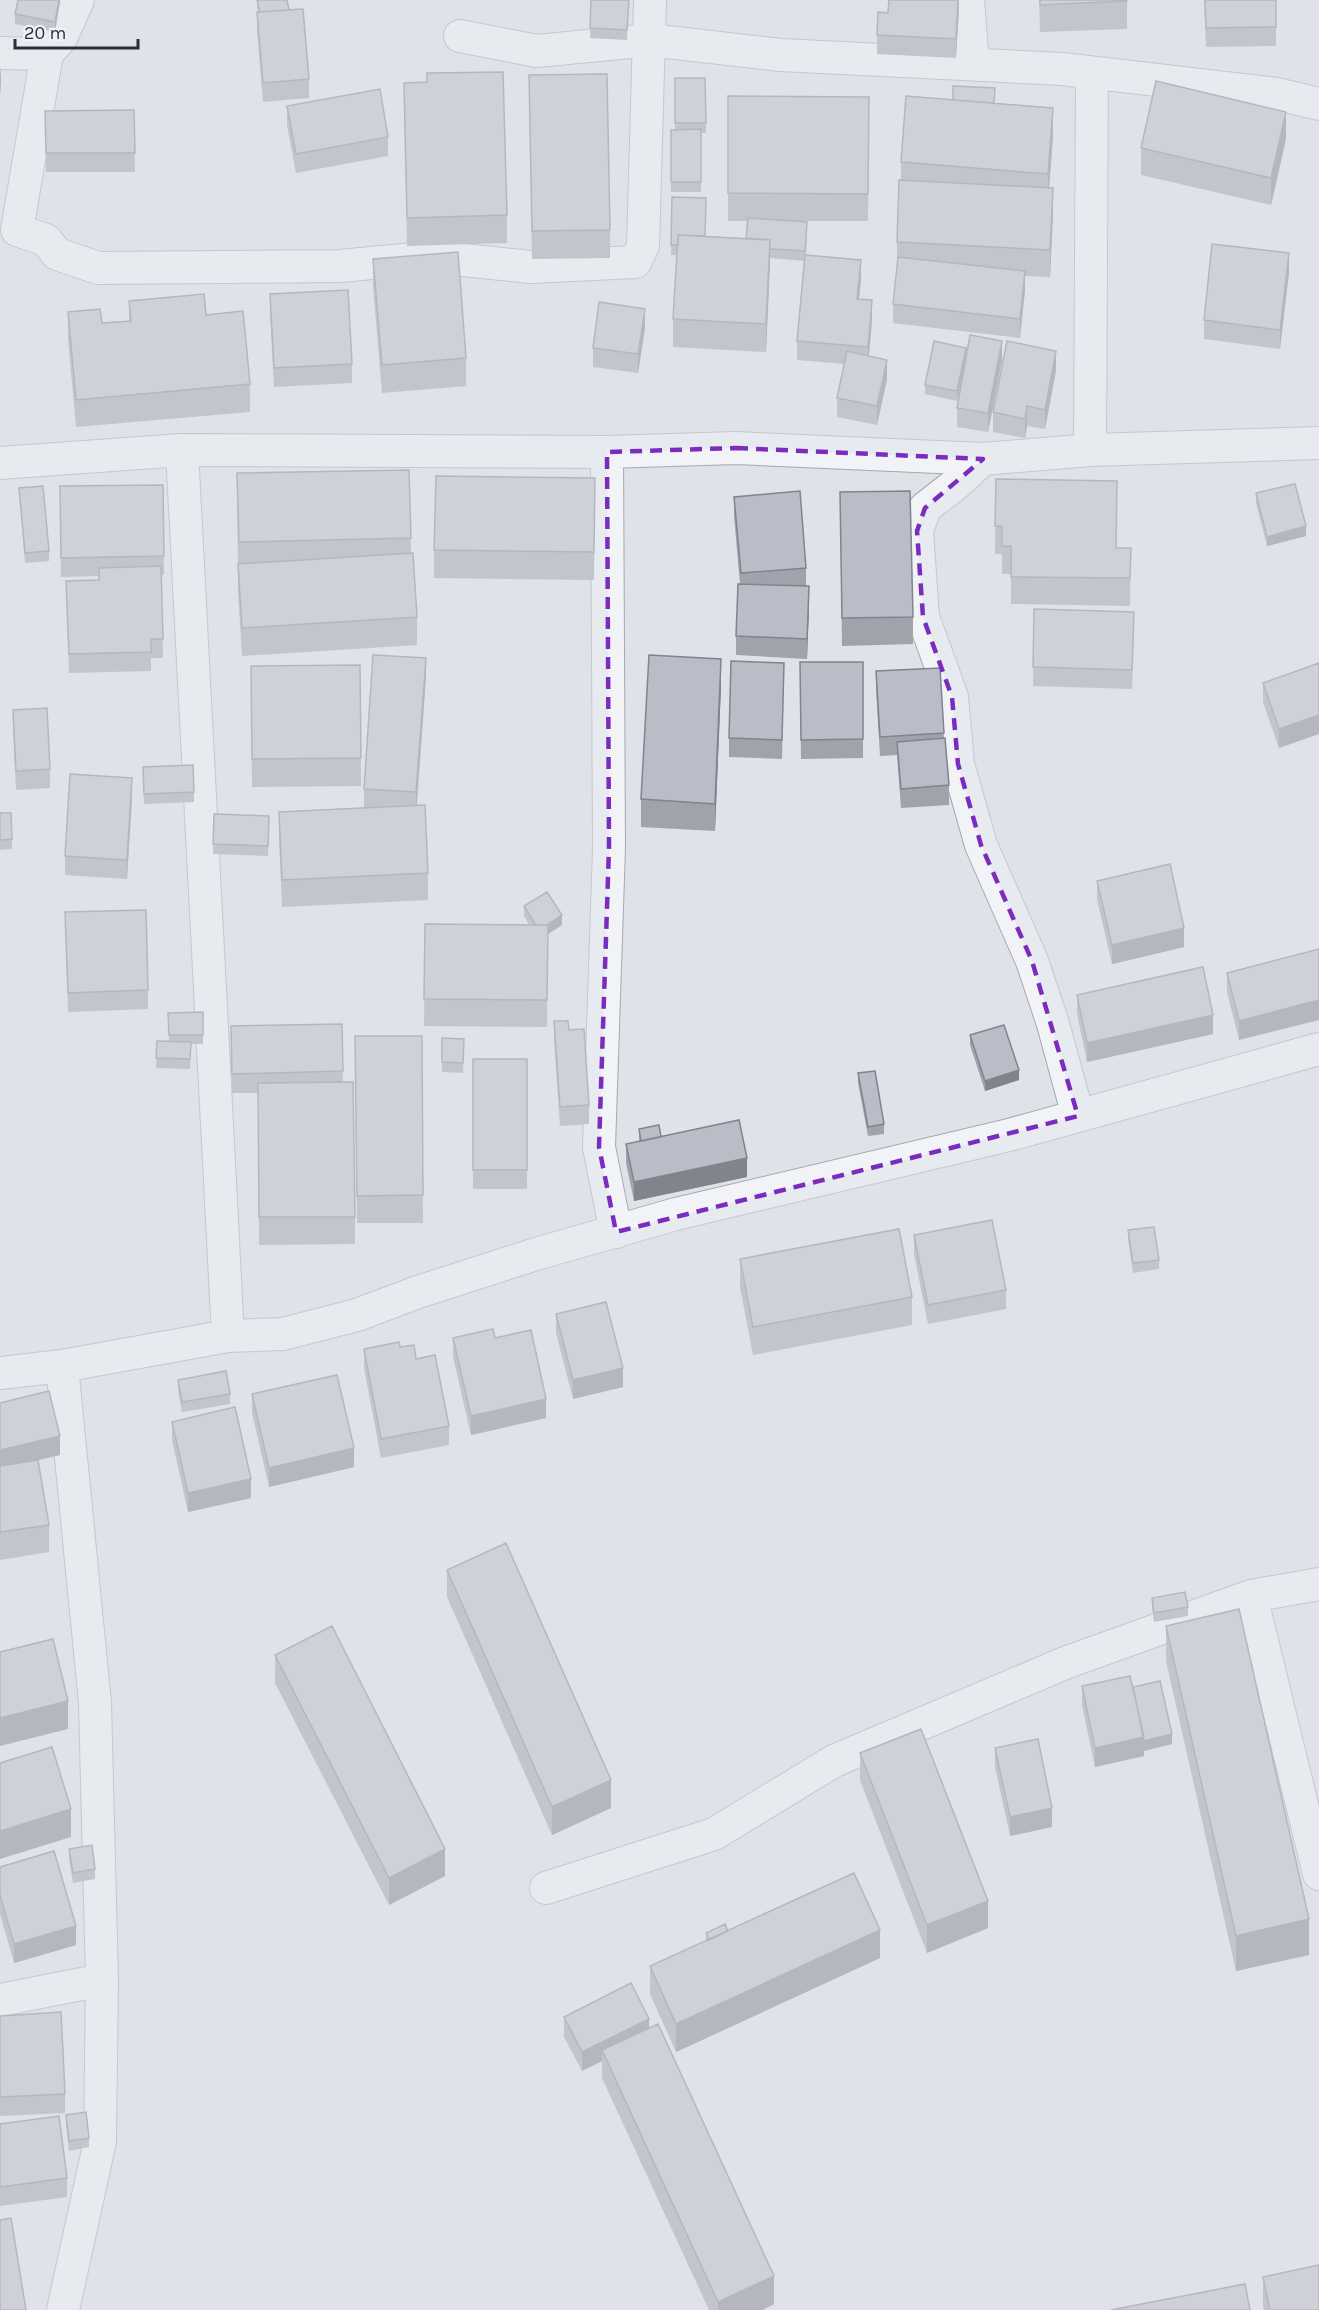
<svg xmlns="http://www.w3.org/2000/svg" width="1319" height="2310" font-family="Karla,sans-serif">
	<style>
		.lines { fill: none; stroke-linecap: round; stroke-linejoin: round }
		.street-casing { stroke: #a5a8b2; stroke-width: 34 }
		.street { stroke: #f2f3f6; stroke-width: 32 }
		.wall { fill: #a0a3ac }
		.shaded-wall { fill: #82848c }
		.building { fill: #babdc8; stroke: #82848c; stroke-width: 1.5 }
		.marked { fill: none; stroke: #7b2cbf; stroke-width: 4.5; stroke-dasharray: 12 8; stroke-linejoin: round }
	</style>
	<rect width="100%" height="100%" fill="#dfe2e8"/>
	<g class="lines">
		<defs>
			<path id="street" d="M 78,0 L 61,38 L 47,54 L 17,230 L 46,240 L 57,254 L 98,268 L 340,266 L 435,257 L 531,267 L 635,262 L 643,246 L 650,0
				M 968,0 L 972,51 L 978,65
				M 460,36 L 537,51 L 650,40 L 781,55 L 1062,69 L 1277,94 L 1319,104
				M 0,53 L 47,54
				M 182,450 L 228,1336
				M 1090,450 L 1092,73
				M 607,452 L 609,848 L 599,1147 L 616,1232
				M 983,459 L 957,483 L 925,508 L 917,531 L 923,617 L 952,697 L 958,764 L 981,845 L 1032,961 L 1053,1024 L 1078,1116
				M 0,463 L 182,450 L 607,452 L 736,448 L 983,459 L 1090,450 L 1319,443
				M 62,1366 L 95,1703 L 102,1980 L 100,2141 L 63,2310
				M 0,1373 L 62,1366 L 228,1336 L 283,1334 L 357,1315 L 418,1292 L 536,1254 L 676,1214 L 1009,1135 L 1319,1049
				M 1251,1596 L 1319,1874
				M 546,1888 L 714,1834 L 834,1761 L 1065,1663 L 1251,1596 L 1319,1584
				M 0,2000 L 102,1980"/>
		</defs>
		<use href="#street" class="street-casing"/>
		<use href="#street" class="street"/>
	</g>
	<path class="wall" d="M 60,0 L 55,32 L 15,24 L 15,14 Z
		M 257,0 L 287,0 L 309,79 L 309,98 L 263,102 L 257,31 L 257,12 L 258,12 L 257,6 Z
		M 591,0 L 629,0 L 627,40 L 590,38 Z
		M 959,0 L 956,58 L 877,54 L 877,35 L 888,13 Z
		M 1039,0 L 1127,0 L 1127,29 L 1040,32 Z
		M 1204,0 L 1276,0 L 1276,46 L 1206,47 Z
		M 529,75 L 610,230 L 610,258 L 532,259 Z
		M 675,78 L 705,78 L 706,133 L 701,133 L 701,192 L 671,192 L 671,130 L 675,130 Z
		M 427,82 L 507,215 L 507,243 L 407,246 L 404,83 Z
		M 728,96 L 869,97 L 868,221 L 794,221 L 807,232 L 806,256 L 861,279 L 859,299 L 872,320 L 869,356 L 887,379 L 877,425 L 837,417 L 837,398 L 845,364 L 797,360 L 797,341 L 804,261 L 770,258 L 766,352 L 673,347 L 673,319 L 677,255 L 671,255 L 672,197 L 705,236 L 746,238 L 747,221 L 728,221 Z
		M 995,103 L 1053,136 L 1049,187 L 1053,215 L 1050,277 L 1025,276 L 1025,290 L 1020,338 L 893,323 L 893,304 L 897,270 L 897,242 L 901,180 L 901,162 Z
		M 287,106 L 388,137 L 388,156 L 296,173 L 287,125 Z
		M 134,110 L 135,172 L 46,172 L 45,111 Z
		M 1286,139 L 1271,205 L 1141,175 L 1141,148 Z
		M 373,259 L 466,358 L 466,386 L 382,393 L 373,286 Z
		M 1289,272 L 1280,349 L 1204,339 L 1204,320 Z
		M 270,294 L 352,364 L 352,383 L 274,387 L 270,313 Z
		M 129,301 L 250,384 L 250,412 L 76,427 L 68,339 L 68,312 L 102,323 L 129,321 Z
		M 645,328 L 638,373 L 593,367 L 593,348 Z
		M 966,358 L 957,401 L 925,394 L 925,385 Z
		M 1002,360 L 988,432 L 957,427 L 957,408 Z
		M 1056,370 L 1045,429 L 1027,426 L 1025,438 L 993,432 L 993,412 Z
		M 409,470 L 411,553 L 417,617 L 417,645 L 242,656 L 238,591 L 237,473 Z
		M 595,478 L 594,580 L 434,578 L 434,550 Z
		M 996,479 L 1116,548 L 1131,548 L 1130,606 L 1011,604 L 1011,574 L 1002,574 L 1002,554 L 995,554 Z
		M 163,485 L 164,575 L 161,575 L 163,658 L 151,658 L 151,671 L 69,673 L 66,581 L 99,580 L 99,576 L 61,577 L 60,486 Z
		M 19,488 L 49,551 L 49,561 L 25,563 Z
		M 840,492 L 913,617 L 913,644 L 842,646 Z
		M 1256,493 L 1306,536 L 1267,546 L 1256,503 Z
		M 734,497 L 806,568 L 806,586 L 809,606 L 807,659 L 736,655 L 736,636 L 740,584 L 734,516 Z
		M 1034,609 L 1134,631 L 1132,689 L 1033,686 Z
		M 800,662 L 863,662 L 863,758 L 801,759 Z
		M 784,663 L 782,759 L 729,757 L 729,738 Z
		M 1319,663 L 1279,748 L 1263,702 L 1263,683 Z
		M 360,665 L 361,786 L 252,787 L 251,666 Z
		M 940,668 L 944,738 L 949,785 L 949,805 L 901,808 L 897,755 L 880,756 L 876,690 L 876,671 Z
		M 426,677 L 417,805 L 428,873 L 428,900 L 282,907 L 279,839 L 279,812 L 364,808 L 364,789 Z
		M 721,687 L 715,831 L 641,827 L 641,799 Z
		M 13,710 L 50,769 L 50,788 L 16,790 L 13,729 Z
		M 143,777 L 194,792 L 194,802 L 144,804 Z
		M 132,797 L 127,879 L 65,875 L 65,856 Z
		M 0,813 L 12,839 L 12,849 L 0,850 Z
		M 214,814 L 269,816 L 268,856 L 213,854 Z
		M 1097,881 L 1184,947 L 1112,964 L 1097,900 Z
		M 524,906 L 562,925 L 548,934 L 547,1027 L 424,1026 L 425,924 L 529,925 L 524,916 Z
		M 65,912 L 148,990 L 148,1009 L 68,1012 Z
		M 1319,949 L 1239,1040 L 1227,992 L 1227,973 Z
		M 1077,995 L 1213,1034 L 1087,1062 L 1077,1014 Z
		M 203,1012 L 203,1044 L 191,1044 L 190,1069 L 156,1068 L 157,1041 L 169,1041 L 168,1013 Z
		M 554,1021 L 569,1030 L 589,1105 L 589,1124 L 560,1126 L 554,1040 Z
		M 342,1024 L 343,1082 L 355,1217 L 355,1244 L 259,1245 L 258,1093 L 232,1093 L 231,1045 Z
		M 970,1035 L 1019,1080 L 985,1091 L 970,1045 Z
		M 355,1036 L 422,1036 L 423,1223 L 357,1223 Z
		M 442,1038 L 464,1039 L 463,1073 L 442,1072 Z
		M 473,1059 L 527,1059 L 527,1189 L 473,1189 Z
		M 858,1073 L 884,1124 L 884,1134 L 868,1136 L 858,1083 Z
		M 639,1129 L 661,1137 L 747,1177 L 634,1201 L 626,1163 L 626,1144 L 639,1141 Z
		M 1128,1230 L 1159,1260 L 1159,1269 L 1133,1273 L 1128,1240 Z
		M 914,1235 L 1006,1290 L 1006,1309 L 928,1324 L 914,1254 Z
		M 740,1259 L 912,1297 L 912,1325 L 753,1355 L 740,1287 Z
		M 556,1314 L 623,1387 L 573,1399 L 556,1333 Z
		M 453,1338 L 495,1338 L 546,1418 L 471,1435 L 453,1357 Z
		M 400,1347 L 416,1359 L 449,1426 L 449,1445 L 381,1458 L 364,1368 L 364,1349 Z
		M 178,1380 L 230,1394 L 230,1404 L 182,1412 L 178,1390 Z
		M 252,1394 L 354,1467 L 269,1487 L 252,1413 Z
		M 0,1403 L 60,1455 L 38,1460 L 49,1525 L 49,1552 L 0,1560 Z
		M 172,1422 L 251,1498 L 188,1512 L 172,1441 Z
		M 447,1570 L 611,1808 L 552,1835 L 447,1597 Z
		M 1152,1598 L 1188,1607 L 1188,1616 L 1154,1622 L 1152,1608 Z
		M 1166,1626 L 1309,1955 L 1236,1971 L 1166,1661 Z
		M 275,1655 L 445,1876 L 389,1905 L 275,1683 Z
		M 1082,1686 L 1133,1687 L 1172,1744 L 1144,1751 L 1144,1749 L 1144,1756 L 1095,1767 L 1082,1705 Z
		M 995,1748 L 1052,1827 L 1010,1836 L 995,1767 Z
		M 860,1753 L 988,1928 L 927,1953 L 860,1780 Z
		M 69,1849 L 95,1869 L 95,1879 L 73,1883 L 69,1859 Z
		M 0,1867 L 76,1945 L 14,1963 L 0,1914 Z
		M 728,1931 L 880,1958 L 676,2052 L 650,1994 L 650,1966 L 706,1941 L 706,1933 Z
		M 0,2016 L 65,2094 L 65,2113 L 0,2116 Z
		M 564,2017 L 649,2028 L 774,2304 L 762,2310 L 709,2310 L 602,2078 L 602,2061 L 582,2071 L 564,2037 Z
		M 66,2115 L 89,2138 L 89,2147 L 69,2151 L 66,2125 Z
		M 0,2124 L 67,2178 L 67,2197 L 0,2206 Z
		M 1263,2277 L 1319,2310 L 1264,2310 L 1263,2305 Z"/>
	<path class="shaded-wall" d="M 59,0 L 60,0 L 60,2 L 55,32 L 55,22 Z
		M 958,0 L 959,10 L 956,58 L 956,39 Z
		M 1,65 L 1,84 L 0,95 L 0,76 Z
		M 1053,108 L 1053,136 L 1048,202 L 1048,174 Z
		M 1286,112 L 1286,139 L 1271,205 L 1271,178 Z
		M 1053,188 L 1053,215 L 1050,277 L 1050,250 Z
		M 770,240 L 770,267 L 766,352 L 766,324 Z
		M 1289,253 L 1289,272 L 1280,349 L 1280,330 Z
		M 861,260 L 861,279 L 857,318 L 857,299 Z
		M 1025,271 L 1025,290 L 1020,338 L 1020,319 Z
		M 872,300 L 872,320 L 868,366 L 868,347 Z
		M 645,309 L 645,328 L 638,373 L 638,354 Z
		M 1002,341 L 1002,360 L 988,432 L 988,413 Z
		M 966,348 L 966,358 L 957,401 L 957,391 Z
		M 1056,351 L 1056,370 L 1045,429 L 1045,410 Z
		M 887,360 L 887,379 L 877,425 L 877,406 Z
		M 1027,406 L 1027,426 L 1025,438 L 1025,419 Z
		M 1306,526 L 1306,536 L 1267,546 L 1267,537 Z
		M 809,586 L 809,606 L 807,659 L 807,639 Z
		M 426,658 L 426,677 L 416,811 L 416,792 Z
		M 721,659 L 721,687 L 715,831 L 715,804 Z
		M 1319,715 L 1319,734 L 1279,748 L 1279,729 Z
		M 132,778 L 132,797 L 127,879 L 127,860 Z
		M 562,915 L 562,925 L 548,934 L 547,1027 L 548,934 L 539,930 Z
		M 1184,928 L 1184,947 L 1112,964 L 1112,945 Z
		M 1319,1000 L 1319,1020 L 1239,1040 L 1239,1021 Z
		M 1213,1015 L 1213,1034 L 1087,1062 L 1087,1043 Z
		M 1019,1070 L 1019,1080 L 985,1091 L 985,1081 Z
		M 747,1158 L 747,1177 L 634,1201 L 634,1182 Z
		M 623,1368 L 623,1387 L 573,1399 L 573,1380 Z
		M 546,1399 L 546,1418 L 471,1435 L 471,1416 Z
		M 60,1436 L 60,1455 L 0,1469 L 0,1450 Z
		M 354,1448 L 354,1467 L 269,1487 L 269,1468 Z
		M 251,1479 L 251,1498 L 188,1512 L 188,1493 Z
		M 68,1701 L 68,1729 L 0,1746 L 0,1718 Z
		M 1172,1734 L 1172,1744 L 1144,1751 L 1144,1741 Z
		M 1144,1737 L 1144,1756 L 1095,1767 L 1095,1748 Z
		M 611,1780 L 611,1808 L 552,1835 L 552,1807 Z
		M 1052,1808 L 1052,1827 L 1010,1836 L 1010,1817 Z
		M 71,1809 L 71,1837 L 0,1859 L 0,1831 Z
		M 445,1849 L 445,1876 L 389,1905 L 389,1878 Z
		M 988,1901 L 988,1928 L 927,1953 L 927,1925 Z
		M 1309,1919 L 1309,1955 L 1236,1971 L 1236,1936 Z
		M 76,1926 L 76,1945 L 14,1963 L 14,1944 Z
		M 880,1930 L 880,1958 L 676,2052 L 676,2024 Z
		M 649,2019 L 649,2038 L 602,2050 L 602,2061 L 582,2071 L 582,2052 Z
		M 774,2276 L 774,2304 L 762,2310 L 718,2310 L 718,2302 Z"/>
	<path class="building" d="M 18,0 L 59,0 L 55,22 L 15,14 Z
		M 257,0 L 287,0 L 289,10 L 260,12 Z
		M 591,0 L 629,0 L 627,30 L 590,28 Z
		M 889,0 L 958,0 L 956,39 L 877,35 L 878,12 L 888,13 Z
		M 1040,0 L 1127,0 L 1127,1 L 1040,5 Z
		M 1205,0 L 1276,0 L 1276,27 L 1206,28 Z
		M 303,9 L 309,79 L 263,83 L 257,12 Z
		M 503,72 L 507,215 L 407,218 L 404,83 L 427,82 L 427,73 Z
		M 607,74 L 610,230 L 532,231 L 529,75 Z
		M 675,78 L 705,78 L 706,123 L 675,123 Z
		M 1156,81 L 1286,112 L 1271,178 L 1141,148 Z
		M 953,86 L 995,88 L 994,103 L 953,100 Z
		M 380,89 L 388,137 L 296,154 L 287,106 Z
		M 728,96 L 869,97 L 868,194 L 728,193 Z
		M 906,96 L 1053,108 L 1048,174 L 901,162 Z
		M 134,110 L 135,153 L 46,153 L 45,111 Z
		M 701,129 L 701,182 L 671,182 L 671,130 Z
		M 899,180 L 1053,188 L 1050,250 L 897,242 Z
		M 672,197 L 706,198 L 705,236 L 678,235 L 678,245 L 671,245 Z
		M 748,218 L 807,222 L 805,251 L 770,249 L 770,240 L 746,238 Z
		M 678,235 L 770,240 L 766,324 L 673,319 Z
		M 1212,244 L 1289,253 L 1280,330 L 1204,320 Z
		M 458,252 L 466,358 L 382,365 L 373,259 Z
		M 805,255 L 861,260 L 857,299 L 872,300 L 868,347 L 797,341 Z
		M 898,257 L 1025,271 L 1020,319 L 893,304 Z
		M 348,290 L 352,364 L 274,368 L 270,294 Z
		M 204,294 L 206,315 L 243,311 L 250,384 L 76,400 L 68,312 L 100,309 L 102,323 L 131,321 L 129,301 Z
		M 599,302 L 645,309 L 638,354 L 593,348 Z
		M 970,335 L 1002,341 L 988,413 L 957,408 Z
		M 934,341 L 966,348 L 957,391 L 925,385 Z
		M 1007,341 L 1056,351 L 1045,410 L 1027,406 L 1025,419 L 993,412 Z
		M 847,351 L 887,360 L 877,406 L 837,398 Z
		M 409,470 L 411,538 L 239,542 L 237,473 Z
		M 436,476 L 595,478 L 594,552 L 434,550 Z
		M 996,479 L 1117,481 L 1116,548 L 1131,548 L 1130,578 L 1011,577 L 1011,546 L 1002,546 L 1002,527 L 995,526 Z
		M 1295,484 L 1306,526 L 1267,537 L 1256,493 Z
		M 163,485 L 164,556 L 61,558 L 60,486 Z
		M 43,486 L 49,551 L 25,553 L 19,488 Z
		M 800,491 L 806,568 L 741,573 L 734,497 Z
		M 910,491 L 913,617 L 842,618 L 840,492 Z
		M 413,553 L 417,617 L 242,628 L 238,564 Z
		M 161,566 L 163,639 L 151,639 L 151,652 L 69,654 L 66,581 L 99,580 L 99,568 Z
		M 738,584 L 809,586 L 807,639 L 736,636 Z
		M 1034,609 L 1134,612 L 1132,670 L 1033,667 Z
		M 373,655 L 426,658 L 416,792 L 364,789 Z
		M 649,655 L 721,659 L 715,804 L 641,799 Z
		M 731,661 L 784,663 L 782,740 L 729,738 Z
		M 800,662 L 863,662 L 863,739 L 801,740 Z
		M 1319,663 L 1319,715 L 1279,729 L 1263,683 Z
		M 360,665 L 361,758 L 252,759 L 251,666 Z
		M 940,668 L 944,733 L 880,737 L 876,671 Z
		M 47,708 L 50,769 L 16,771 L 13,710 Z
		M 945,738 L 949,785 L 901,789 L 897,742 Z
		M 193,765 L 194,792 L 144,794 L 143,767 Z
		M 70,774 L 132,778 L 127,860 L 65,856 Z
		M 425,805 L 428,873 L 282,880 L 279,812 Z
		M 0,813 L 11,813 L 12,839 L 0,840 Z
		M 214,814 L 269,816 L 268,846 L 213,844 Z
		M 1170,864 L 1184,928 L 1112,945 L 1097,881 Z
		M 547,892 L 562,915 L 547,925 L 536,925 L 524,906 Z
		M 146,910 L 148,990 L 68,993 L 65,912 Z
		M 425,924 L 548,925 L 547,1000 L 424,999 Z
		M 1319,949 L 1319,1000 L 1239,1021 L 1227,973 Z
		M 1203,967 L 1213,1015 L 1087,1043 L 1077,995 Z
		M 203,1012 L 203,1035 L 169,1035 L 168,1013 Z
		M 554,1021 L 568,1021 L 569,1030 L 584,1029 L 589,1105 L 560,1107 Z
		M 342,1024 L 343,1071 L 232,1074 L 231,1026 Z
		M 1004,1025 L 1019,1070 L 985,1081 L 970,1035 Z
		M 355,1036 L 422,1036 L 423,1195 L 357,1196 Z
		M 442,1038 L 464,1039 L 463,1063 L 442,1062 Z
		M 157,1041 L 191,1042 L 190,1059 L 156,1058 Z
		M 473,1059 L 527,1059 L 527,1170 L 473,1170 Z
		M 875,1071 L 884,1124 L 868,1127 L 858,1073 Z
		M 353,1082 L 355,1217 L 259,1217 L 258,1083 Z
		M 739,1120 L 747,1158 L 634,1182 L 626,1144 Z
		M 659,1125 L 661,1137 L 641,1141 L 639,1129 Z
		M 992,1220 L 1006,1290 L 928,1305 L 914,1235 Z
		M 1154,1227 L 1159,1260 L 1133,1263 L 1128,1230 Z
		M 899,1229 L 912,1297 L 753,1327 L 740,1259 Z
		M 606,1302 L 623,1368 L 573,1380 L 556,1314 Z
		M 493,1329 L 495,1338 L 531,1330 L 546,1399 L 471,1416 L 453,1338 Z
		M 399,1342 L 400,1347 L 414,1345 L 416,1359 L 435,1355 L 449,1426 L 381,1439 L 364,1349 Z
		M 226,1371 L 230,1394 L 182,1402 L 178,1380 Z
		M 337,1375 L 354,1448 L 269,1468 L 252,1394 Z
		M 49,1391 L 60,1436 L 0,1450 L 0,1403 Z
		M 235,1407 L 251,1479 L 188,1493 L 172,1422 Z
		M 38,1460 L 49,1525 L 0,1532 L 0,1466 Z
		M 506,1543 L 611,1780 L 552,1807 L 447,1570 Z
		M 1185,1592 L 1188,1607 L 1154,1613 L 1152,1598 Z
		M 1239,1609 L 1309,1919 L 1236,1936 L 1166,1626 Z
		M 332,1626 L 445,1849 L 389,1878 L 275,1655 Z
		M 53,1639 L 68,1701 L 0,1718 L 0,1652 Z
		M 1130,1676 L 1144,1737 L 1095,1748 L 1082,1686 Z
		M 1160,1681 L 1172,1734 L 1144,1741 L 1133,1687 Z
		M 921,1729 L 988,1901 L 927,1925 L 860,1753 Z
		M 1038,1739 L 1052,1808 L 1010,1817 L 995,1748 Z
		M 52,1747 L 71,1809 L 0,1831 L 0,1763 Z
		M 92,1845 L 95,1869 L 73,1873 L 69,1849 Z
		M 54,1851 L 76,1926 L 14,1944 L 0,1895 L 0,1867 Z
		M 854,1873 L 880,1930 L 676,2024 L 650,1966 Z
		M 725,1924 L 728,1931 L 709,1940 L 706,1933 Z
		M 631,1983 L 649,2019 L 582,2052 L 564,2017 Z
		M 61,2012 L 65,2094 L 0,2097 L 0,2016 Z
		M 658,2024 L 774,2276 L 718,2302 L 602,2050 Z
		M 86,2112 L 89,2138 L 69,2141 L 66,2115 Z
		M 59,2116 L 67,2178 L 0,2187 L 0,2124 Z
		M 11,2218 L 26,2310 L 0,2310 L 0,2220 Z
		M 1319,2265 L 1319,2310 L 1270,2310 L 1263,2277 Z
		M 1245,2284 L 1250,2310 L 1111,2310 Z"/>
	<path d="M0 0H1319V2310H0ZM 736,448 L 983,459 L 925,508 L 917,531 L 923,617 L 952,697 L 958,764 L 981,845 L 1032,961 L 1078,1116 L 616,1232 L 599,1147 L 609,848 L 607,452 Z" fill="#dfe2e8" fill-opacity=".55" fill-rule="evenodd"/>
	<path class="marked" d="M 736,448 L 983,459 L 925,508 L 917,531 L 923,617 L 952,697 L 958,764 L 981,845 L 1032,961 L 1078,1116 L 616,1232 L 599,1147 L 609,848 L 607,452 Z"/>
	<path d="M15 39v9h123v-9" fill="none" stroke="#292e3f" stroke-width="3"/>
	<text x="24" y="39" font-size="18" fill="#292e3f" stroke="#eff1f6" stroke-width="4.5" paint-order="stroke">20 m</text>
</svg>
